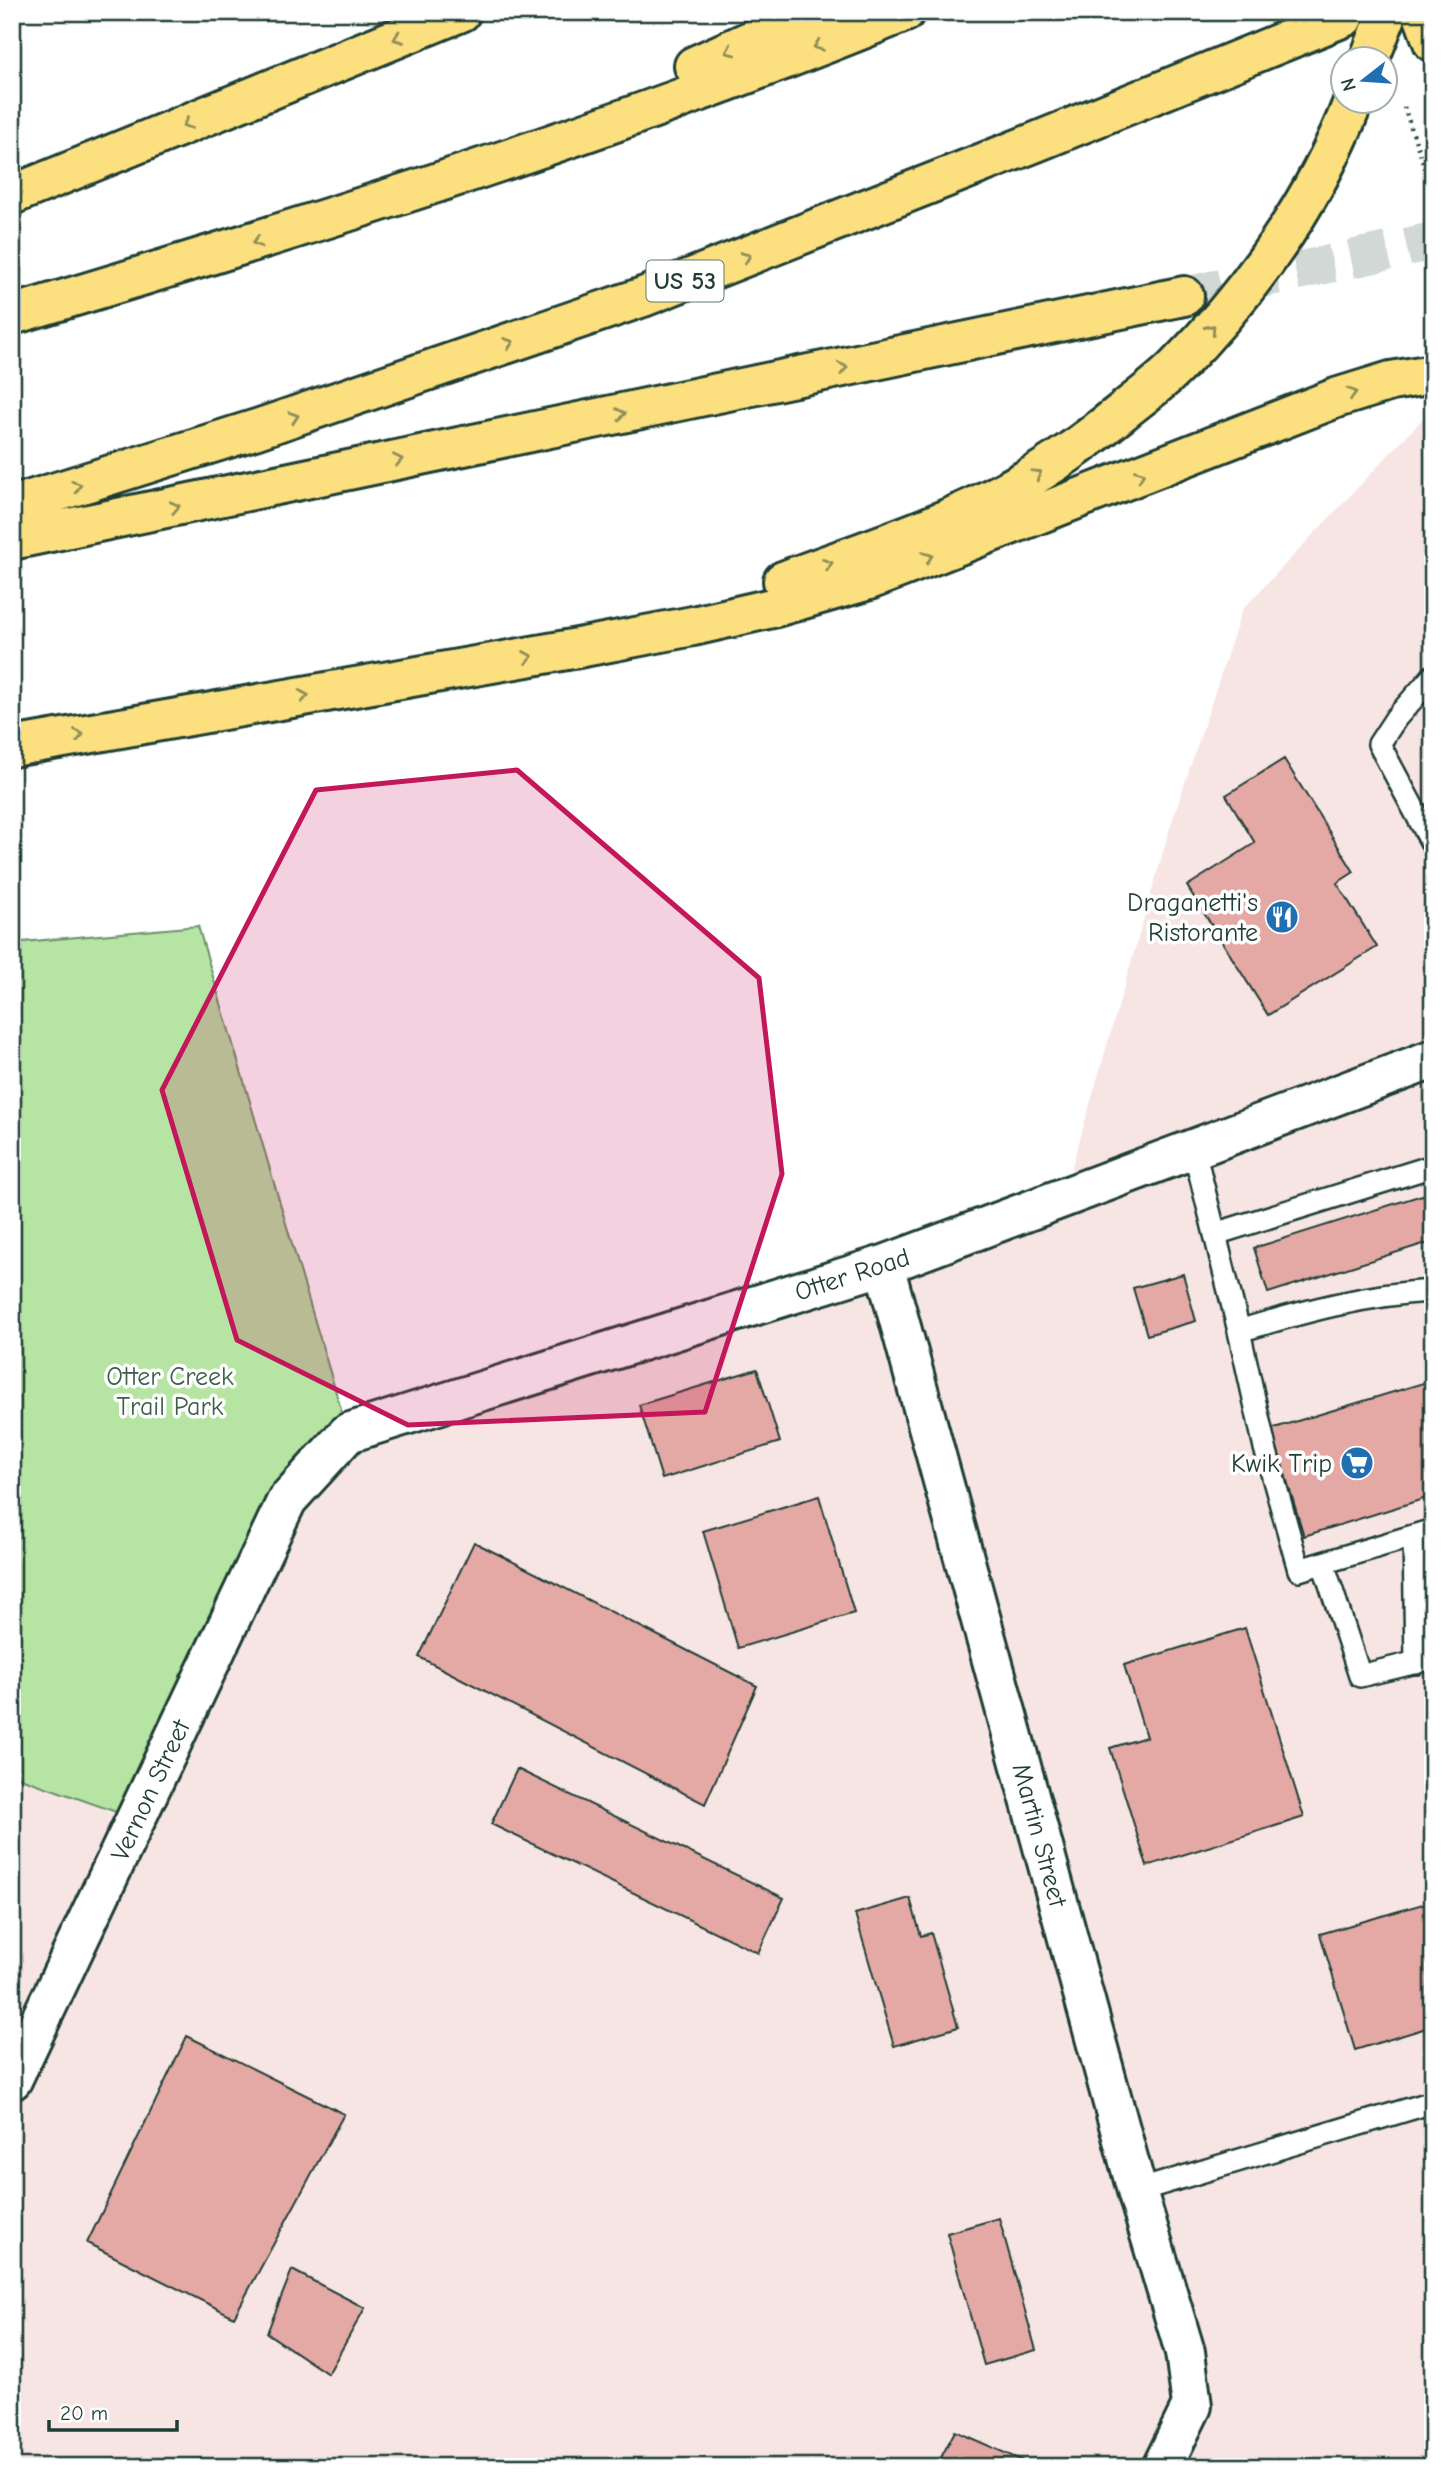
<svg xmlns="http://www.w3.org/2000/svg" width="1445" height="2479" font-family="'Comic Neue',sans-serif">
	<style>
		.built { fill: #f7e5e4 }
		.green { fill: #b6e4a3; stroke: #6a906c; stroke-width: 2 }
		.building { fill: #e4a9a5; stroke: #1f3d34; stroke-width: 2 }
		.lines { fill: none; stroke-linecap: round; stroke-linejoin: round }
		.motorway-tunnel { stroke: #d2d8d6; stroke-width: 38; stroke-dasharray: 38 19; stroke-linecap: butt }
		.service-casing { stroke: #1f3d34; stroke-width: 26 }
		.minor-casing { stroke: #1f3d34; stroke-width: 44 }
		.primary-casing { stroke: #1f3d34; stroke-width: 44 }
		.motorway-casing { stroke: #1f3d34; stroke-width: 44 }
		.path { stroke: #1f3d34; stroke-width: 4.5; stroke-dasharray: 2 5; stroke-linecap: butt }
		.service { stroke: #fff; stroke-width: 21 }
		.minor { stroke: #fff; stroke-width: 38 }
		.primary { stroke: #fce080; stroke-width: 38 }
		.motorway { stroke: #fce080; stroke-width: 38 }
		.oneway { stroke: #8e8e5a }
		.marked { fill: #c2185b; fill-opacity: 0.2; stroke: #c2185b; stroke-width: 5; stroke-linejoin: round }
		.labels { text-anchor: middle; stroke-width: 7; stroke-linejoin: round; paint-order: stroke }
		.shield { fill: #fff; stroke: #627771; stroke-width: 2 }
		.shield-label { font-size: 24px; font-weight: bold; fill: #1f3d34 }
		.poi-label { font-size: 26px; fill: #1f3d34; stroke: #fff; text-anchor: end }
		.street-label { font-size: 26px; fill: #1f3d34; stroke: #fff }
		.park-label { font-size: 26px; fill: #3d5e4a; stroke: #fff }
	</style>
	<rect width="100%" height="100%" fill="#fff"/>
	<filter id="ink" filterUnits="userSpaceOnUse"><feTurbulence type="fractalNoise" baseFrequency=".0143" numOctaves="2"/><feDisplacementMap in="SourceGraphic" scale="14" xChannelSelector="R" yChannelSelector="G"/><feConvolveMatrix kernelMatrix="1 2 1 2 8 2 1 2 1" color-interpolation-filters="sRGB"/></filter>
	<g filter="url(#ink)">
		<path class="built" d="M 1433,408 L 1433,2467 L 12,2467 L 12,1775 L 136,1819 L 287,1500 L 348,1433 L 1064,1194 L 1170,828 L 1242,610 Z"/>
		<path class="green" d="M 198,926 L 348,1433 L 287,1500 L 136,1819 L 12,1775 L 12,943 Z"/>
		<path class="building" d="M 1284,759 L 1354,872 L 1337,883 L 1377,947 L 1268,1015 L 1187,886 L 1255,843 L 1226,795 Z
			M 1422,1195 L 1433,1197 L 1433,1245 L 1423,1244 L 1268,1293 L 1254,1248 Z
			M 1183,1274 L 1196,1321 L 1147,1335 L 1133,1288 Z
			M 757,1369 L 780,1442 L 662,1479 L 639,1405 Z
			M 1433,1380 L 1433,1496 L 1304,1536 L 1271,1429 Z
			M 819,1496 L 854,1613 L 738,1648 L 703,1531 Z
			M 474,1542 L 757,1686 L 705,1804 L 419,1657 Z
			M 1245,1628 L 1304,1817 L 1147,1866 L 1110,1748 L 1146,1737 L 1124,1665 Z
			M 517,1769 L 784,1898 L 758,1953 L 491,1824 Z
			M 12,1854 L 19,1857 L 12,1872 Z
			M 910,1898 L 921,1936 L 931,1933 L 958,2027 L 894,2046 L 855,1914 Z
			M 1433,1901 L 1433,2026 L 1355,2050 L 1320,1934 Z
			M 187,2036 L 344,2114 L 234,2317 L 87,2243 Z
			M 999,2218 L 1036,2350 L 984,2365 L 947,2233 Z
			M 292,2270 L 365,2308 L 328,2374 L 267,2333 Z
			M 955,2431 L 1030,2464 L 1029,2467 L 936,2467 Z"/>
		<g class="lines">
			<path class="motorway-tunnel" d="M 1184,296 L 1433,241"/>
			<defs>
				<path id="service" d="M 1433,676 L 1396,718 L 1379,744 L 1433,845
					M 1194,1150 L 1239,1331 L 1265,1448 L 1299,1570 L 1433,1530
					M 1215,1234 L 1433,1166
					M 1239,1331 C 1302,1312 1366,1294 1433,1291
					M 1414,1536 L 1416,1663
					M 1323,1563 L 1360,1676 L 1433,1658
					M 1137,2191 L 1433,2102"/>
				<path id="minor" d="M 884,1265 L 1137,2191 L 1185,2352 L 1192,2406 L 1162,2467
					M 12,2080 L 287,1500 L 348,1433 L 884,1265 L 1433,1059"/>
				<path id="primary" d="M 1422,12 L 1433,42"/>
				<path id="motorway" d="M 1369,60 L 1388,12
					M 694,66 L 814,12
					M 12,195 L 461,12
					M 12,315 C 313,225 614,131 905,12
					M 12,506 L 257,429 L 643,297 L 1036,142 L 1344,17
					M 12,540 L 1184,296
					M 783,581 C 860,552 941,527 1013,487 C 1053,466 1087,440 1122,412 C 1139,398 1159,384 1175,368 C 1251,291 1314,203 1353,102
					M 12,747 L 578,648 L 693,626 L 772,608 L 869,580 L 1336,398 L 1391,381 L 1433,374"/>
			</defs>
			<use href="#service" class="service-casing"/>
			<use href="#minor" class="minor-casing"/>
			<use href="#primary" class="primary-casing"/>
			<use href="#motorway" class="motorway-casing"/>
			<path class="path" d="M 1404,107 L 1433,192"/>
			<use href="#service" class="service"/>
			<use href="#minor" class="minor"/>
			<use href="#primary" class="primary"/>
			<use href="#motorway" class="motorway"/>
		</g>
		<defs><path id="oneway-chevron" d="M-2-3.5L2.5 0L-2 3.5" fill="none" stroke-width="1.6" stroke-linecap="round" stroke-linejoin="round" transform="scale(1.75)"/></defs>
		<g class="oneway">
			<use href="#oneway-chevron" transform="translate(398 38) rotate(158)"/>
			<use href="#oneway-chevron" transform="translate(818 46) rotate(159)"/>
			<use href="#oneway-chevron" transform="translate(730 51) rotate(156)"/>
			<use href="#oneway-chevron" transform="translate(187 124) rotate(158)"/>
			<use href="#oneway-chevron" transform="translate(257 242) rotate(163)"/>
			<use href="#oneway-chevron" transform="translate(746 257) rotate(-21)"/>
			<use href="#oneway-chevron" transform="translate(1211 329) rotate(-48)"/>
			<use href="#oneway-chevron" transform="translate(509 343) rotate(-19)"/>
			<use href="#oneway-chevron" transform="translate(843 368) rotate(-12)"/>
			<use href="#oneway-chevron" transform="translate(1352 393) rotate(-18)"/>
			<use href="#oneway-chevron" transform="translate(621 414) rotate(-12)"/>
			<use href="#oneway-chevron" transform="translate(294 417) rotate(-18)"/>
			<use href="#oneway-chevron" transform="translate(398 460) rotate(-12)"/>
			<use href="#oneway-chevron" transform="translate(1037 474) rotate(-31)"/>
			<use href="#oneway-chevron" transform="translate(1140 475) rotate(-21)"/>
			<use href="#oneway-chevron" transform="translate(77 486) rotate(-18)"/>
			<use href="#oneway-chevron" transform="translate(175 507) rotate(-12)"/>
			<use href="#oneway-chevron" transform="translate(928 557) rotate(-21)"/>
			<use href="#oneway-chevron" transform="translate(828 564) rotate(-20)"/>
			<use href="#oneway-chevron" transform="translate(528 657) rotate(-10)"/>
			<use href="#oneway-chevron" transform="translate(304 696) rotate(-10)"/>
			<use href="#oneway-chevron" transform="translate(79 735) rotate(-10)"/>
		</g>
	</g>
	<path class="marked" d="M 517,770 L 759,978 L 782,1174 L 705,1412 L 408,1425 L 237,1340 L 162,1090 L 316,790 Z"/>
	<defs>
		<symbol id="restaurant-disc" viewBox="-11 -11 22 22"><circle r="9.5" fill="#1f6fb2" stroke="#fff"/><path d="M-5-6h1v4h1v-4h1v4h1v-4h1v5L-1.5 .5V6h-2V.5L-5-1ZM5-6V6H3V1.5H1.5Q1.5-4 5-6Z" fill="#fff"/></symbol>
		<symbol id="supermarket-disc" viewBox="-11 -11 22 22"><circle r="9.5" fill="#1f6fb2" stroke="#fff"/><path d="M-6-5.5h2.5l.6 2H6L4.5 2H-2.5L-4.4-4H-6ZM-1.5 3.2a1.3 1.3 0 1 0 .1 0ZM3 3.2a1.3 1.3 0 1 0 .1 0Z" fill="#fff"/></symbol>
	</defs>
	<g fill-rule="evenodd">
		<use href="#restaurant-disc" x="1263" y="898" width="38" height="38"/>
		<use href="#supermarket-disc" x="1338" y="1444" width="38" height="38"/>
	</g>
	<g class="labels">
		<rect class="shield" x="646.5" y="260.5" width="77" height="41" rx="5"/>
		<g class="shield-label">
			<text x="685" y="289">US 53</text>
		</g>
		<g class="poi-label">
			<text x="1258" y="911">Draganetti's<tspan x="1258" dy="30">Ristorante</tspan></text>
			<text x="1332" y="1472">Kwik Trip</text>
		</g>
		<g class="street-label">
			<text transform="translate(852 1274) rotate(-18)" y="9">Otter Road</text>
			<text transform="translate(150 1790) rotate(-65)" y="9">Vernon Street</text>
			<text transform="translate(1040 1835) rotate(75)" y="9">Martin Street</text>
		</g>
		<g class="park-label">
			<text x="170" y="1385">Otter Creek<tspan x="170" dy="30">Trail Park</tspan></text>
		</g>
	</g>
	<rect width="1445" height="2479" fill="none" stroke="#fff" stroke-width="42"/>
	<rect x="21" y="21" width="1403" height="2437" fill="none" stroke="#1f3d34" stroke-width="2.5" filter="url(#ink)"/>
	<g transform="translate(1364 80) rotate(253)"><circle r="33" fill="#ffffff" stroke="#a5b1ae" stroke-width="2"/>
	<path d="M0-5L12 26L0 18L-12 26Z" fill="#1f6fb2"/>
	<text y="-10" font-size="19" font-weight="bold" text-anchor="middle" fill="#1f3d34">N</text>
	</g>
	<path d="M49 2420v10h128v-10" fill="none" stroke="#1f3d34" stroke-width="3.5"/>
	<text x="60" y="2420" font-size="21" fill="#1f3d34" stroke="#ffffff" stroke-width="5" paint-order="stroke">20 m</text>
</svg>
